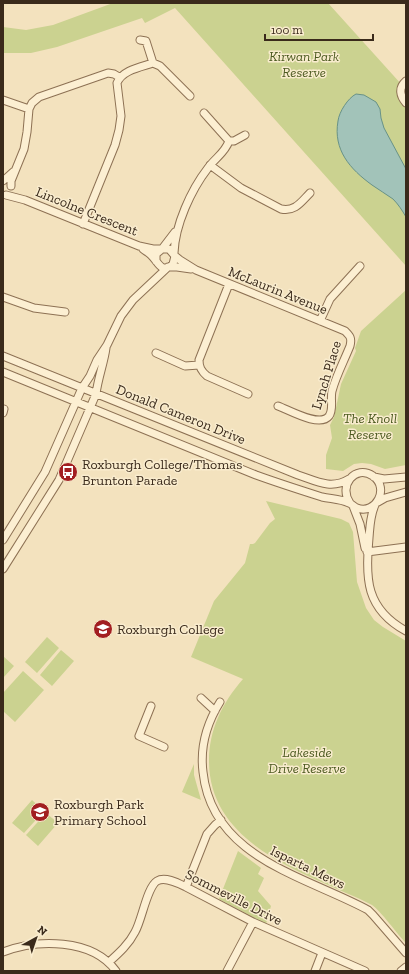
<svg xmlns="http://www.w3.org/2000/svg" width="409" height="974" font-family="'Zilla Slab',serif">
	<style>
		.green { fill: #cbd290 }
		.water { fill: #a2c3b9; stroke: #689287 }
		.lines { fill: none; stroke-linecap: round; stroke-linejoin: round }
		.minor-casing { stroke: #8d7154; stroke-width: 9 }
		.minor { stroke: #fcefd2; stroke-width: 7 }
		.labels { text-anchor: middle; stroke-width: 3; stroke-linejoin: round; paint-order: stroke }
		.park-label { font-size: 14px; font-style: italic; fill: #4b591f; stroke: #f9ecce }
		.street-label { font-size: 14px; fill: #3a2a1b; stroke: #f9ecce }
		.poi-label { font-size: 14px; fill: #3a2a1b; stroke: #f9ecce; text-anchor: start }
	</style>
	<rect width="100%" height="100%" fill="#f3e2be"/>
	<path class="green" d="M 113,3 L 328,3 L 402,85 L 406,103 L 406,266 L 175,8 L 145,23 L 142,18 L 57,47 L 31,53 L 3,53 L 3,27 L 26,30 L 53,25 Z
		M 406,290 L 406,465 L 385,469 L 371,464 L 362,463 L 354,464 L 343,471 L 326,469 L 326,455 L 332,438 L 330,425 L 334,417 L 341,384 L 356,351 L 355,348 L 361,331 Z
		M 266,501 L 341,519 L 349,523 L 353,532 L 357,582 L 366,608 L 374,620 L 383,627 L 406,641 L 406,943 C 398,935 380,910 372,905 C 355,896 336,889 319,881 C 267,858 209,826 209,761 C 209,730 222,703 243,679 L 191,657 L 214,601 L 245,563 L 250,544 L 253,544 L 255,543 L 270,523 L 275,519 Z
		M 47,637 L 59,648 L 37,673 L 25,662 Z
		M 61,650 L 74,661 L 52,686 L 40,675 Z
		M 3,656 L 14,666 L 3,678 Z
		M 23,671 L 44,690 L 15,722 L 3,711 L 3,693 Z
		M 194,764 L 194,775 L 201,800 L 182,792 Z
		M 32,800 L 44,811 L 24,833 L 12,823 Z
		M 46,813 L 58,823 L 38,846 L 26,835 Z
		M 238,851 L 261,868 L 258,874 L 264,878 L 258,891 L 271,906 L 266,924 L 219,899 Z"/>
	<path class="water" d="M 356,94 L 364,95 L 376,102 L 380,109 L 381,118 L 384,128 L 406,169 L 406,217 C 402,210 398,204 393,199 C 386,194 379,190 372,185 C 350,169 333,150 338,121 C 339,112 348,98 356,94 Z"/>
	<g class="lines">
		<defs>
			<path id="minor" d="M 140,40 L 146,41 L 153,63 L 160,66 L 190,96
				M 406,81 C 398,88 400,96 406,103
				M 3,100 L 29,109
				M 204,113 L 229,141 L 234,141 L 245,135
				M 210,165 L 241,188 L 281,209 C 295,212 301,202 310,193
				M 3,181 L 13,172
				M 11,186 L 11,181 L 24,149 L 27,132 L 29,109 L 32,103 L 39,97 L 108,73 L 114,74 L 119,77
				M 6,195 L 25,200 L 139,246 L 153,249 L 161,249
				M 83,224 L 115,145 L 119,130 L 121,116 L 117,83 C 122,70 141,67 153,63
				M 143,249 C 145,251 148,252 151,255 C 158,261 161,275 173,264 L 175,256 L 169,249 L 162,249 L 156,254 L 156,261
				M 162,249 L 175,232
				M 174,253 C 175,225 191,190 208,168 C 215,158 225,153 229,141
				M 175,256 L 180,260 L 196,270 L 345,331 C 350,336 352,338 350,346 C 344,361 336,376 332,391 C 330,399 334,409 329,416 C 320,428 289,410 278,406
				M 168,267 L 177,267 L 191,269
				M 229,284 L 199,360 C 199,367 201,371 207,376 L 248,394
				M 3,297 L 34,308 L 65,312
				M 320,321 L 330,299 L 360,266
				M 156,353 L 185,366 L 199,365
				M 3,356 L 298,475 C 316,481 331,490 349,479
				M 3,372 L 256,475 C 278,483 300,490 322,497 C 331,499 341,499 349,503 C 352,504 354,507 357,508 C 376,515 390,488 373,476 C 355,464 338,486 350,503
				M 3,413 L 4,409
				M 374,477 L 384,479 L 406,477
				M 378,502 L 385,498 L 406,492
				M 375,505 C 370,516 370,526 369,538 C 365,579 366,609 406,631
				M 353,506 L 360,524 L 365,548
				M 3,540 L 45,472 L 82,388 L 90,376 L 97,360 L 107,345 L 121,316 L 133,300 L 167,268
				M 367,552 L 406,547
				M 3,569 L 59,480 L 96,394 C 98,378 104,363 106,348
				M 201,698 L 215,711
				M 220,702 C 207,723 200,748 203,772 C 212,858 305,876 368,910 L 373,915 L 406,953
				M 151,706 L 139,736 L 164,747
				M 186,887 L 207,834 L 215,825 L 221,820
				M 3,952 C 37,939 92,938 116,971
				M 109,962 C 119,953 129,944 135,932 C 142,920 147,887 157,881 C 165,876 178,883 186,887 L 253,922 L 365,971
				M 227,971 L 253,922
				M 315,971 L 322,953
				M 401,971 L 406,967"/>
		</defs>
		<use href="#minor" class="minor-casing"/>
		<use href="#minor" class="minor"/>
	</g>
	<defs>
		<symbol id="bus-disc" viewBox="-11 -11 22 22"><circle r="9.5" fill="#a21e21" stroke="#f9ecce"/><path d="M-5-6H5V4H4V6H2V4H-2V6H-4V4H-5ZM-3.5-4V0h7V-4ZM-3.5 1.2v1.5H-2V1.2ZM2 1.2v1.5H3.5V1.2Z" fill="#fff"/></symbol>
		<symbol id="school-disc" viewBox="-11 -11 22 22"><circle r="9.5" fill="#a21e21" stroke="#f9ecce"/><path d="M0-5L7-2L0 1L-7-2ZM-4 1L0 2.5L4 1V4Q0 6-4 4Z" fill="#fff"/></symbol>
	</defs>
	<g fill-rule="evenodd">
		<use href="#bus-disc" x="57" y="461" width="22" height="22"/>
		<use href="#school-disc" x="92" y="618" width="22" height="22"/>
		<use href="#school-disc" x="29" y="801" width="22" height="22"/>
	</g>
	<g class="labels">
		<g class="park-label">
			<text x="304" y="61">Kirwan Park<tspan x="304" dy="16">Reserve</tspan></text>
			<text x="370" y="423">The Knoll<tspan x="370" dy="16">Reserve</tspan></text>
			<text x="307" y="757">Lakeside<tspan x="307" dy="16">Drive Reserve</tspan></text>
		</g>
		<g class="street-label">
			<text transform="translate(87 211) rotate(22)" y="5">Lincolne Crescent</text>
			<text transform="translate(278 290) rotate(22)" y="5">McLaurin Avenue</text>
			<text transform="translate(326 375) rotate(-73)" y="5">Lynch Place</text>
			<text transform="translate(181 414) rotate(22)" y="5">Donald Cameron Drive</text>
			<text transform="translate(308 867) rotate(26)" y="5">Isparta Mews</text>
			<text transform="translate(234 897) rotate(27)" y="5">Sommeville Drive</text>
		</g>
		<g class="poi-label">
			<text x="82" y="469">Roxburgh College/Thomas<tspan x="82" dy="16">Brunton Parade</tspan></text>
			<text x="117" y="634">Roxburgh College</text>
			<text x="54" y="809">Roxburgh Park<tspan x="54" dy="16">Primary School</tspan></text>
		</g>
	</g>
	<rect width="409" height="974" fill="none" stroke="#3a2a1b" stroke-width="8"/>
	<g transform="translate(36 938) rotate(40)" stroke="#f9ecce" stroke-width="3" paint-order="stroke">
	<path d="M0-3L7 15L0 10L-7 15Z" fill="#3a2a1b"/>
	<text y="-6" font-size="11" font-weight="bold" text-anchor="middle" fill="#3a2a1b">N</text>
	</g>
	<path d="M265 34v6h108v-6" fill="none" stroke="#3a2a1b" stroke-width="2"/>
	<text x="271" y="34" font-size="12" fill="#3a2a1b" stroke="#f9ecce" stroke-width="3" paint-order="stroke">100 m</text>
</svg>
